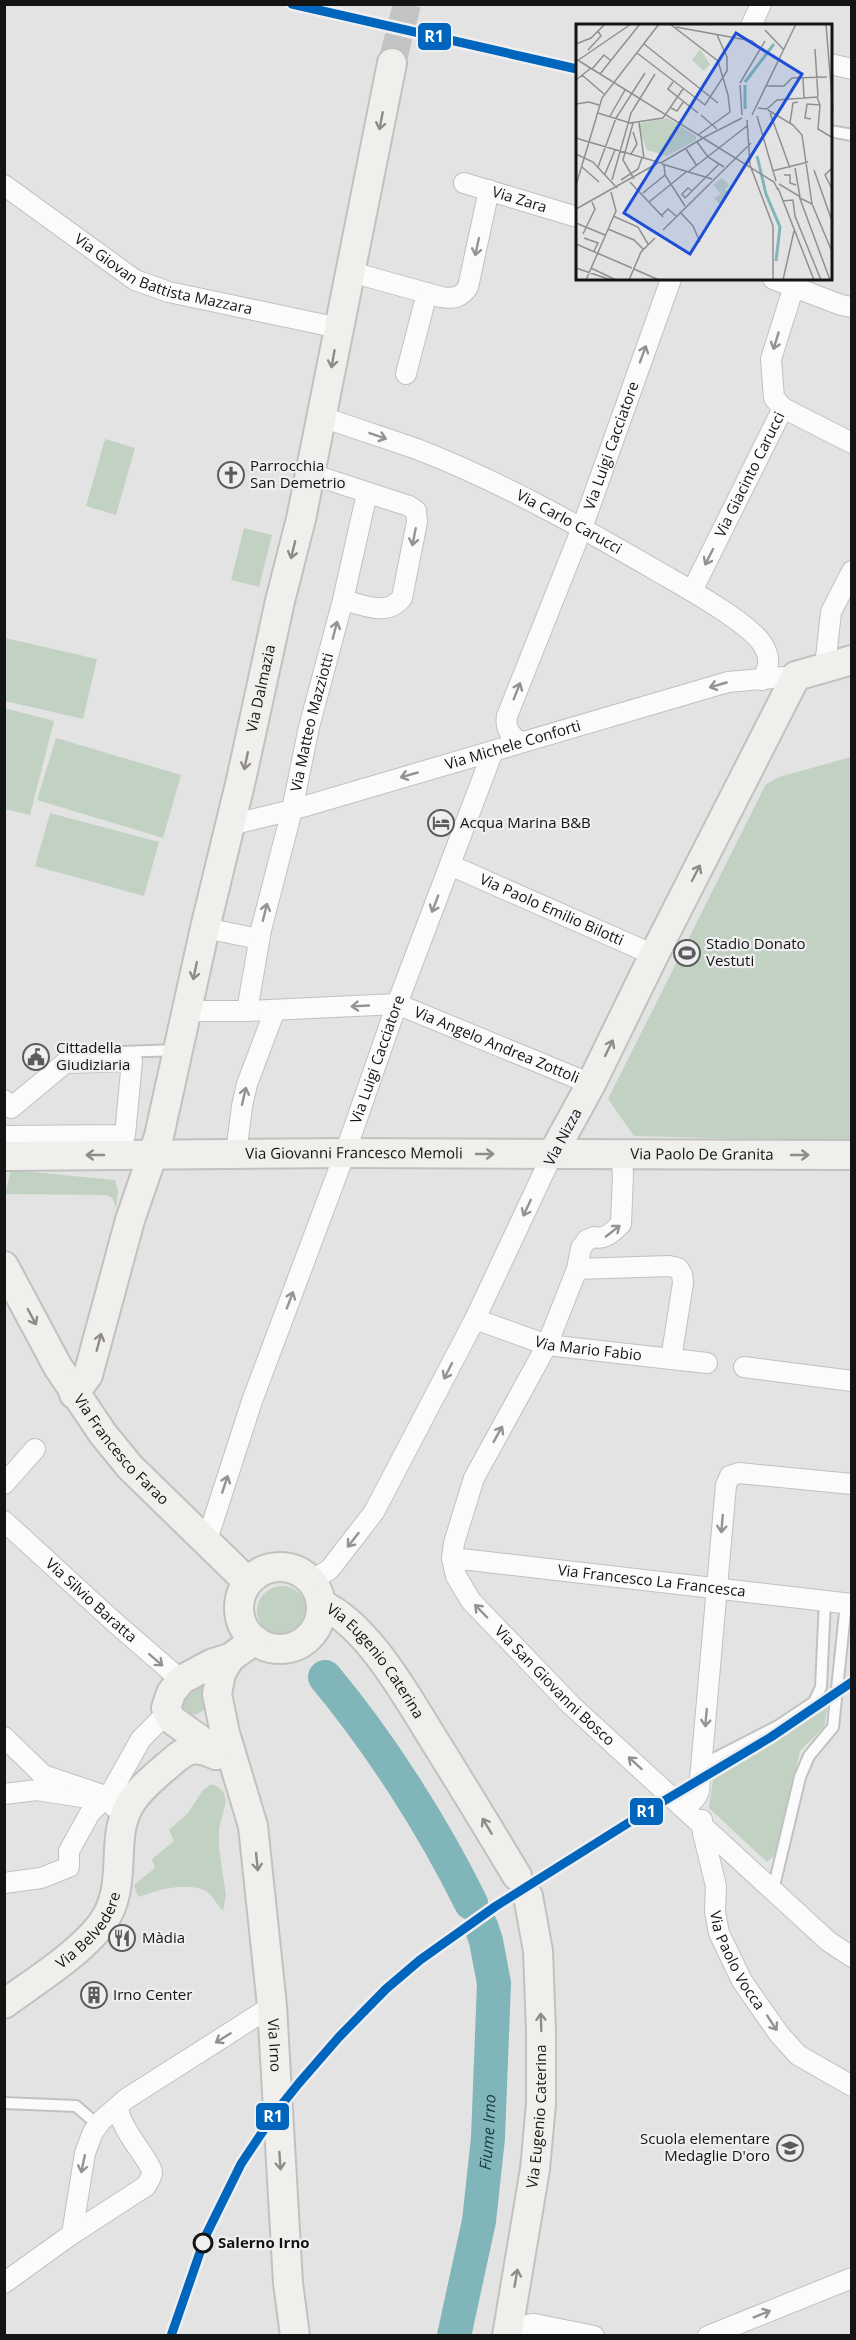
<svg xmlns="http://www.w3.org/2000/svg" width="856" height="2340" font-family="'Open Sans',sans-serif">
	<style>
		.green { fill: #c2d2c2 }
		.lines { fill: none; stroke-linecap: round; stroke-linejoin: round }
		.river { stroke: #80b5b9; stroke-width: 34 }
		.secondary-tunnel { stroke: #c4c4c4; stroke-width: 28; stroke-dasharray: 28 14; stroke-linecap: butt }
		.lane-casing { stroke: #c1c1c1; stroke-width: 14 }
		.street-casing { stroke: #c1c1c1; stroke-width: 22 }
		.secondary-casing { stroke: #c1c1c1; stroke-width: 32 }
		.lane { stroke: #fbfbfb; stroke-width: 10 }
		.street { stroke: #fbfbfb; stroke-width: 20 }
		.secondary { stroke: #f1efeb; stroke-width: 28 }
		.rail-casing { stroke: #b8b8b8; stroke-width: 7 }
		.rail { stroke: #efeff1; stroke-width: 4.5; stroke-dasharray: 14; stroke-linecap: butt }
		.rail-1-casing { stroke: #efeff1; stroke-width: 14 }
		.rail-1 { stroke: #0065bd; stroke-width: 9 }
		.oneway { stroke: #8e8c8a }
		.oneway2 { stroke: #939393 }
		.stop-dot { fill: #efeff1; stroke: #141414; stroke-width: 3 }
		.labels { text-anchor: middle; stroke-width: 4.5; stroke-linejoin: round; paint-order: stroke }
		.street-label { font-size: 15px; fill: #141414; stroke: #efeff1 }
		.poi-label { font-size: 15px; fill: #141414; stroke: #efeff1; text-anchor: start }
		.stop-label { font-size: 15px; font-weight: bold; fill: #141414; stroke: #efeff1; text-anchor: start }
		.water-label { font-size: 16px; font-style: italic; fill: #193e41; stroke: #efeff1 }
		.inset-river { fill: none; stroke: #80b5b9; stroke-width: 3 }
		.inset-road { fill: none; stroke: #909090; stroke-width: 1.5 }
		.view { fill: #1d4ed8; fill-opacity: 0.15; stroke: #1d4ed8; stroke-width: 3 }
		.inset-edge { fill: none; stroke: #141414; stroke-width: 3 }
		.line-badge { stroke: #efeff1; stroke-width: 2 }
		.badge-label { font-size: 16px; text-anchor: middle; font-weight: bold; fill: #fff }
	</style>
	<rect width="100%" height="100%" fill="#e3e3e3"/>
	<path class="green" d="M 105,439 L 135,448 L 116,515 L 86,506 Z
		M 244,528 L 272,535 L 259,587 L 231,580 Z
		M 5,638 L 97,659 L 83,719 L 5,701 Z
		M 4,708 L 54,721 L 30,815 L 5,809 Z
		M 56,738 L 181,775 L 163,838 L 37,800 Z
		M 851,757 L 851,1142 L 634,1136 L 608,1099 L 766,784 L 779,777 Z
		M 50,813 L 159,842 L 144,896 L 35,866 Z
		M 11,1170 L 115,1180 L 118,1191 L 116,1208 L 113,1199 L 107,1195 L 5,1194 Z
		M257 1611a25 25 0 1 1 50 0a25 25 0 1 1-50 0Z
		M 196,1685 L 205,1689 L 208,1708 L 195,1715 C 184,1713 181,1706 181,1696 Z
		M 828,1704 L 824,1727 L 800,1751 L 777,1853 L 767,1862 L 709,1808 L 715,1765 Z
		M 210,1785 L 215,1785 L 223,1791 L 226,1801 L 219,1829 L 219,1848 L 226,1896 L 223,1911 C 217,1905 212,1894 204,1890 C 184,1882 157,1890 138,1897 L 134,1885 L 155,1868 L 152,1859 L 174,1841 L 169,1830 L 188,1813 L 203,1790 Z"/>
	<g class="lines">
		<g class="river">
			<path d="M 325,1677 C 380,1743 433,1826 471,1903"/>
			<path id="s1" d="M 454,2336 L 479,2221 L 488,2138 L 494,1983 L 486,1941 L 481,1926"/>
		</g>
		<path class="secondary-tunnel" d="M 392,63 L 407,4"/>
		<defs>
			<path id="lane" d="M 830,131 L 852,135
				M 121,1052 L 178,1050
				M 702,1765 L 778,1726 L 814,1702 L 821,1687 L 825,1601
				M 773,1890 L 800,1777 L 809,1756 L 833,1727 L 846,1603
				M 4,2103 L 76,2106 L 99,2126"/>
			<g id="street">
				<path d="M 751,26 L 761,4"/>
				<path d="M 830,64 L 852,69"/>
				<path id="s2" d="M 464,183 L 577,217"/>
				<path id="s3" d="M 4,185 L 135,280 L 169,292 L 339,328"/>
				<path d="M 351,272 L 441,297 C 453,299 461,298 468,287 L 489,190"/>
				<path d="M 773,279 L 841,305 L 852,307"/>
				<path d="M 406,374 L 427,293"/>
				<path d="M 783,408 L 852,443"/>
				<path id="s4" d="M 323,417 C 356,429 389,439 422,451 C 506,484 586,530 664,575 C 690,590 744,620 761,642 C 771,656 770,666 762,680"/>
				<path d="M 311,474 L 409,506 L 416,511 L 417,522 L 402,598 C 386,617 364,605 343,600"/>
				<path id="s5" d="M 692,591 L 783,408 L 774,398 L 771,359 L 794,286"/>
				<path d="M 825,667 L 831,612 L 852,571"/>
				<path id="s6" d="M 520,742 C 510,736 505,728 507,716 L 582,528 L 671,279"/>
				<path id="s7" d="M 230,825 L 292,810 L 728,682 L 796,676"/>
				<path id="s8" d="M 450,865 L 654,955"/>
				<path d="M 205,928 L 259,939"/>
				<path id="s9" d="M 187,1011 L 247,1011 L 397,1004 L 591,1084"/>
				<path id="s10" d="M 247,1011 L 261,930 L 292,810 L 309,727 L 343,600 L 367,493"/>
				<path d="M 4,1100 L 11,1108 L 65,1063 L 132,1061 L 125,1135 L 4,1136"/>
				<path d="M 236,1154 L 242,1106 L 247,1084 L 275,1010"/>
				<path id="s11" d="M 621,1154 L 623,1174 L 621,1224 C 612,1232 606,1240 594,1237 L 587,1240 L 581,1248 L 577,1269 L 547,1345 L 474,1478 L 454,1543 L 452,1558 L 456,1576 L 471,1601 L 571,1705 L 828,1941 L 852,1957"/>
				<path d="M 577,1269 L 669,1266 L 678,1268 L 682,1274 L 683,1283 L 671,1359"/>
				<path id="s12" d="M 475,1319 L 547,1345 L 707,1363"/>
				<path d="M 744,1367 L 852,1381"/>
				<path d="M 4,1484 L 35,1449"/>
				<path id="s13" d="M 4,1521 L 112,1620 L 181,1680"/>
				<path id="s14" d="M 207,1540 L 252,1401 L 345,1153 L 397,1004 L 493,751"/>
				<path id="s15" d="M 452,1558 L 852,1604"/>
				<path d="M 308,1578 L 319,1576 L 330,1569 L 374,1512 L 475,1319 L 552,1155"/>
				<path d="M 4,1737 L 43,1775 L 117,1800"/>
				<path d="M 4,1794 L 37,1790 L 82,1797"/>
				<path d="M 678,1802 C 690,1804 695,1802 699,1791 L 726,1485 L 730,1476 L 739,1473 L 852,1484"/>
				<path d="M 114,1807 L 109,1796 L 141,1739 L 167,1713"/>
				<path id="s16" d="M 702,1820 L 703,1833 L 716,1886 L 715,1912 L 719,1933 L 742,1981 L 779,2034 L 798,2055 L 852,2086"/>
				<path d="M 4,1883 L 41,1878 L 69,1867 L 69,1851 L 90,1813 L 103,1800"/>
				<path d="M 72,2234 L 146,2186 C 148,2182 152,2177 152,2173 C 152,2162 120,2130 118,2107"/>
				<path d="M 4,2283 L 72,2234 L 85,2153 L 93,2132 L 102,2120 L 126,2099 L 272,2006"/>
				<path d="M 508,2328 L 534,2324 L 594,2336"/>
				<path d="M 708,2336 L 852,2278"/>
			</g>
			<g id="secondary">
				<path d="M 552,1155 L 591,1084 L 654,955 L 796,676 L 852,660"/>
				<path id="s17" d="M 4,1156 L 345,1153 L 852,1155"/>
				<path id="s18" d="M 4,1266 L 58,1367 L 103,1434 L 130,1467 L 248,1582"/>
				<path id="s19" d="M 74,1394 L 88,1375 L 130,1220 L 159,1136 L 205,928 L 241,780 L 280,601 L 301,519 L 392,63"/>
				<circle cx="280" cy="1608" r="41"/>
				<path id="s20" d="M 321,1604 C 368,1625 407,1697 434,1740 C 462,1785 490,1831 517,1876"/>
				<path id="s21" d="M 230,1658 L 221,1673 L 217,1694 L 225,1733 L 253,1826 L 272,2006 L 288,2283 L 295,2336"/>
				<path d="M 216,1755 L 202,1741 L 171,1719 L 166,1708 L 171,1693 L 181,1680 L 213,1663 L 230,1658 L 255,1640"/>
				<path id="s22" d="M 4,2004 C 34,1982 79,1954 101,1925 C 130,1886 109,1842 129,1806 C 137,1791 154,1777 167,1766 C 185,1750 192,1744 216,1755"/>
				<path id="s23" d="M 507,2336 L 535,2169 L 541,2104 L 541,2031 L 538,1951 L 528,1896"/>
			</g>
		</defs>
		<use href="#lane" class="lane-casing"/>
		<use href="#street" class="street-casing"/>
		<use href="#secondary" class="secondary-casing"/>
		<use href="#lane" class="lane"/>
		<use href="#street" class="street"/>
		<use href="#secondary" class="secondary"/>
		<defs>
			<path id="rail" d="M 171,2336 C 191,2277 209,2217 241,2163 C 285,2091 354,2013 421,1960 C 493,1902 575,1857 652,1808"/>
		</defs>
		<use href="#rail" class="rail-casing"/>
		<use href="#rail" class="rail"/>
		<defs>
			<path id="rail-1" d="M 292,4 L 577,69
				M 171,2336 L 206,2235 L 241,2164 L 275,2113 L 299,2083 L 339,2037 L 386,1989 L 420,1960 L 496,1906 L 652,1808 L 771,1737 L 852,1682"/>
		</defs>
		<use href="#rail-1" class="rail-1-casing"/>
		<use href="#rail-1" class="rail-1"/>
	</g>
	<defs><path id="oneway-shaft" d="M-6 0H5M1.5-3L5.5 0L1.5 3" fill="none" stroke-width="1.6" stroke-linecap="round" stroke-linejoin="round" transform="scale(1.5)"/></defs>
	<g class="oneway">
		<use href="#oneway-shaft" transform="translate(381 121) rotate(101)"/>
		<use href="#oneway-shaft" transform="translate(333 359) rotate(100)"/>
		<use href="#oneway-shaft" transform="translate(293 550) rotate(104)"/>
		<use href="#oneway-shaft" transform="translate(246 761) rotate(102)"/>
		<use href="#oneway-shaft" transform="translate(696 873) rotate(-63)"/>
		<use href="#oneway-shaft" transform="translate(195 971) rotate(102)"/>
		<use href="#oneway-shaft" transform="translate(609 1048) rotate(-64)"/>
		<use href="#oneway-shaft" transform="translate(485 1154)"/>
		<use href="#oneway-shaft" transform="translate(95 1155) rotate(180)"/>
		<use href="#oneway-shaft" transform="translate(800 1155)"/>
		<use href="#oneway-shaft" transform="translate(32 1317) rotate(62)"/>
		<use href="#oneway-shaft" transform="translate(99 1342) rotate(-75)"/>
		<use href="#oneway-shaft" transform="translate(487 1826) rotate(-121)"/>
		<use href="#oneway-shaft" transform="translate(257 1862) rotate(84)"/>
		<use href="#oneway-shaft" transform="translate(541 2022) rotate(-92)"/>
		<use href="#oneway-shaft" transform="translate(280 2161) rotate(86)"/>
		<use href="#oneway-shaft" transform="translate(516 2278) rotate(-80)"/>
	</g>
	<g class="oneway2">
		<use href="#oneway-shaft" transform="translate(477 247) rotate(102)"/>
		<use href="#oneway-shaft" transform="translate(776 341) rotate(107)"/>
		<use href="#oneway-shaft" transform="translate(643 354) rotate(-70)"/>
		<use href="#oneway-shaft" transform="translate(378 436) rotate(19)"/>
		<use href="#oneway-shaft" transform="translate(414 537) rotate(101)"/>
		<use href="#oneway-shaft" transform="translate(709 557) rotate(117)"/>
		<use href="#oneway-shaft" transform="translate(335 630) rotate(-75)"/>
		<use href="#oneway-shaft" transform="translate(718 685) rotate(164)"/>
		<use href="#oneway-shaft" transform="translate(517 691) rotate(-68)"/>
		<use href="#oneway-shaft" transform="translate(409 775) rotate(164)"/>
		<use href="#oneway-shaft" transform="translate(435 904) rotate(111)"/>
		<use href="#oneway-shaft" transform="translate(265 912) rotate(-76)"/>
		<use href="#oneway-shaft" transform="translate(360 1006) rotate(177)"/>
		<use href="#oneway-shaft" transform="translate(244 1096) rotate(-77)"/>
		<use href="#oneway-shaft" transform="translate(527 1208) rotate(115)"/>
		<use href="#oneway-shaft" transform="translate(613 1231) rotate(-38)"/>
		<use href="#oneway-shaft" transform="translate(290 1300) rotate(-69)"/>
		<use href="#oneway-shaft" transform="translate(448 1371) rotate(117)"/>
		<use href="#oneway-shaft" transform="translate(498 1434) rotate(-61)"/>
		<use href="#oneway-shaft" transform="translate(225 1484) rotate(-72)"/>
		<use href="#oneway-shaft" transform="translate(722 1524) rotate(95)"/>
		<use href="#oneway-shaft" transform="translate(353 1540) rotate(128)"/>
		<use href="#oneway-shaft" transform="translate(481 1611) rotate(-134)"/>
		<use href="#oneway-shaft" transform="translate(156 1660) rotate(41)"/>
		<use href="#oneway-shaft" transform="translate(706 1718) rotate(95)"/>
		<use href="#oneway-shaft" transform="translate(635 1763) rotate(-138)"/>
		<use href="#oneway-shaft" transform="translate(772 2023) rotate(57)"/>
		<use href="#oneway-shaft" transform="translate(223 2038) rotate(148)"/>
		<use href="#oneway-shaft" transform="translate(83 2164) rotate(102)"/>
		<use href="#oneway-shaft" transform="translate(762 2314) rotate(-22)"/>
	</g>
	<defs>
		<symbol id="church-ring" viewBox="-11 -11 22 22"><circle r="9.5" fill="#efeff1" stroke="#5c5c5c" stroke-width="1.5"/><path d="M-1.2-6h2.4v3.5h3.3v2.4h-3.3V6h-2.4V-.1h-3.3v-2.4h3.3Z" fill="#5c5c5c"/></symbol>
		<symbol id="hotel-ring" viewBox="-11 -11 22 22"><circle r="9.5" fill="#efeff1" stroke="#5c5c5c" stroke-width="1.5"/><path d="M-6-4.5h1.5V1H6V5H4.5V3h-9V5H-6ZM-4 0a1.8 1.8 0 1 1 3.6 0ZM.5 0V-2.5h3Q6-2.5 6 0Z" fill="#5c5c5c"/></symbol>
		<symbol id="stadium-ring" viewBox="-11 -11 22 22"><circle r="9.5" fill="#efeff1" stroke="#5c5c5c" stroke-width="1.5"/><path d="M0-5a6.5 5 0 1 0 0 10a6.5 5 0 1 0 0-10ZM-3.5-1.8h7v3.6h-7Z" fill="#5c5c5c"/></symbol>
		<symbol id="civic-ring" viewBox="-11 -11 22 22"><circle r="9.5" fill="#efeff1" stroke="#5c5c5c" stroke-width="1.5"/><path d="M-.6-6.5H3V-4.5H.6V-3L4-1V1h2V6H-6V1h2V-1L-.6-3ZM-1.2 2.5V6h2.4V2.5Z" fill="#5c5c5c"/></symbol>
		<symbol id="restaurant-ring" viewBox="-11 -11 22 22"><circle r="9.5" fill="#efeff1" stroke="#5c5c5c" stroke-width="1.5"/><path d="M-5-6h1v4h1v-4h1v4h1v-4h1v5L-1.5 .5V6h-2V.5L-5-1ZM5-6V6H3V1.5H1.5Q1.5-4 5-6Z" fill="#5c5c5c"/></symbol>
		<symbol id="building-ring" viewBox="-11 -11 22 22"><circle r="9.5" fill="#efeff1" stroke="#5c5c5c" stroke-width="1.5"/><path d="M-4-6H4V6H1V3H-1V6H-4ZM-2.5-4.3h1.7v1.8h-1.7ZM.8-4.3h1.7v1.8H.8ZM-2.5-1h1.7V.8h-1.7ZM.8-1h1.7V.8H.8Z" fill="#5c5c5c"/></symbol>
		<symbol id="school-ring" viewBox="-11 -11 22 22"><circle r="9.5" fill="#efeff1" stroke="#5c5c5c" stroke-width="1.5"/><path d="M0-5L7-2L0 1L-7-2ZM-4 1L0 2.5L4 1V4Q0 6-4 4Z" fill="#5c5c5c"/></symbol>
	</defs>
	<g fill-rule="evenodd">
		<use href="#church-ring" x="216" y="460" width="30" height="30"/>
		<use href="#hotel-ring" x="426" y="808" width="30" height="30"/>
		<use href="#stadium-ring" x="672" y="938" width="30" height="30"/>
		<use href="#civic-ring" x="21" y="1042" width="30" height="30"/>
		<use href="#restaurant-ring" x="107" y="1923" width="30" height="30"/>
		<use href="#building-ring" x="79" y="1980" width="30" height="30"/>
		<use href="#school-ring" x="775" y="2133" width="30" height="30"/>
	</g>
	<circle class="stop-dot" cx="203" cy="2243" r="9"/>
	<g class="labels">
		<g class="street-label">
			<text dy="5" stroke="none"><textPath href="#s2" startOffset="58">Via Zara</textPath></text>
			<text dy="5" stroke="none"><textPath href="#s3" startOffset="186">Via Giovan Battista Mazzara</textPath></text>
			<text dy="5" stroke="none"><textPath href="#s6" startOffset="321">Via Luigi Cacciatore</textPath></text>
			<text dy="5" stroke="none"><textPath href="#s5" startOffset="130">Via Giacinto Carucci</textPath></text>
			<text dy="5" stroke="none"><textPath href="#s4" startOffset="268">Via Carlo Carucci</textPath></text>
			<text dy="5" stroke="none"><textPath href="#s19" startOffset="732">Via Dalmazia</textPath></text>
			<text dy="5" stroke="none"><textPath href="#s10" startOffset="296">Via Matteo Mazziotti</textPath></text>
			<text dy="5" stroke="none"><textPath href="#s7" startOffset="294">Via Michele Conforti</textPath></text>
			<text dy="5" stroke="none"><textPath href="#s8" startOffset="111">Via Paolo Emilio Bilotti</textPath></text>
			<text dy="5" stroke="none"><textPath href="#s9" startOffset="318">Via Angelo Andrea Zottoli</textPath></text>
			<text dy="5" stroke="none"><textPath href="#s14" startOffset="510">Via Luigi Cacciatore</textPath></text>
			<text transform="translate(563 1137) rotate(-62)" y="5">Via Nizza</text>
			<text dy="5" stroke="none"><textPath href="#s17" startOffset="350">Via Giovanni Francesco Memoli</textPath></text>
			<text dy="5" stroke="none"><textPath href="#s17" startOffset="698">Via Paolo De Granita</textPath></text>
			<text dy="5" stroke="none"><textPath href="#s12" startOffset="118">Via Mario Fabio</textPath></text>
			<text dy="5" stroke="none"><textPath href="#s18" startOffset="219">Via Francesco Farao</textPath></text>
			<text dy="5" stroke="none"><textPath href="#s15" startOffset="201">Via Francesco La Francesca</textPath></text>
			<text dy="5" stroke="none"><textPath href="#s13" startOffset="118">Via Silvio Baratta</textPath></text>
			<text dy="5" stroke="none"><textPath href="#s20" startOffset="80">Via Eugenio Caterina</textPath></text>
			<text dy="5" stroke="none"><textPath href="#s11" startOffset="624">Via San Giovanni Bosco</textPath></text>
			<text dy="5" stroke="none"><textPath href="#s22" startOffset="114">Via Belvedere</textPath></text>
			<text dy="5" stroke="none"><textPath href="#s16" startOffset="147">Via Paolo Vocca</textPath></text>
			<text dy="5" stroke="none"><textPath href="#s21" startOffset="396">Via Irno</textPath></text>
			<text dy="5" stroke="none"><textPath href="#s23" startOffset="222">Via Eugenio Caterina</textPath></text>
		</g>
		<g class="poi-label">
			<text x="250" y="471">Parrocchia<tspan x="250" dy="17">San Demetrio</tspan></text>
			<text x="460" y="828">Acqua Marina B&amp;B</text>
			<text x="706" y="949">Stadio Donato<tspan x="706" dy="17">Vestuti</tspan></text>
			<text x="56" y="1053">Cittadella<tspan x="56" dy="17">Giudiziaria</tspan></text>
			<text x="142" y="1943">Màdia</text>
			<text x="113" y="2000">Irno Center</text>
			<text x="770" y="2144" text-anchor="end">Scuola elementare<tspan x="770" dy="17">Medaglie D'oro</tspan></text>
		</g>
		<g class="stop-label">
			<text x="218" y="2248">Salerno Irno</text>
		</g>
		<g class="water-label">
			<text dy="6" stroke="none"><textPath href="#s1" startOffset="207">Fiume Irno</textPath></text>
		</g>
	</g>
	<g transform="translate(576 24)">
		<rect width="256" height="256" fill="#e3e3e3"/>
		<path d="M 124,25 L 134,40 L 128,47 L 116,36 ZM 92,94 L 120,112 L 120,116 L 91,132 L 71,126 L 62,102 L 64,99 ZM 146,154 L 153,161 L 149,165 L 154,169 L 145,181 L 138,174 L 145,170 L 137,161 Z" fill="#c2d2c2"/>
		<path class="inset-river" d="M 169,58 L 198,20M 169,61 L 169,85M 181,132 L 190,170 L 204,203 L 200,237"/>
		<path class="inset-road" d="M 94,0 L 142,37 L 152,71 L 154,88 L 122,111M 250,0 L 257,87M 100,3 L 176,17 L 186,26M 189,6 L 208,26M 0,20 L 15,14 L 29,0M 68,20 L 142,79M 239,25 L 242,73M 12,26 L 25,12 L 22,7M 61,29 L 129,81 L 151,47 L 151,33 L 141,11M 0,35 L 127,114 L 166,94M 1,37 L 55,0M 16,45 L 28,31 L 34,36M 24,50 L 64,0M 6,51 L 28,70M 227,54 L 228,74M 0,56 L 15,44M 97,58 L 92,65 L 122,89M 164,59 L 189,17M 164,61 L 166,91M 190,62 L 208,62 L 216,54 L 251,53M 0,80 L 13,78 L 23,81M 95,84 L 101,87 L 108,77M 182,84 L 191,85 L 201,76 L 241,73 L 244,81 L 242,105 L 257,114M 192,86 L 217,101 L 226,111 L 236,180M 22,89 L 54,99 L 87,94 L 107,65M 194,89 L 214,144M 125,91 L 141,105M 176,91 L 220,0M 34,92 L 49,66M 181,92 L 200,157M 235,95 L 229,94 L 231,80 L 244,81M 171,96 L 174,141 L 197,202 L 197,256M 63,98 L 68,134M 57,99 L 47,136 L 58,155M 214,99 L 217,79 L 222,78M 0,114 L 13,118 L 26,74 L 83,0M 121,118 L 132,133 L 148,143M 110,125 L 121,142M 0,130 L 17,138 L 41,164M 55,130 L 61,120 L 57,108M 86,140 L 136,155M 88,141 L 89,151 L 109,182M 6,143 L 23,158M 22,143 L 40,94 L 69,49M 257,143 L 249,151 L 257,167M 219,144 L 224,173M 238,146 L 257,200M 196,147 L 232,138M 112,148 L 171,102M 29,150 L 39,126M 208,151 L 214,151 L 214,159 L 220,161M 36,156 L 55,89 L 79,50M 45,156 L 62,145 L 66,134M 54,158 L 87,193M 203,160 L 223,172 L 254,256M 0,161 L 13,118 L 85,139 L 127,114 L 198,158 L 202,166M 202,164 L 238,256M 67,169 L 89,151M 109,174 L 143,140M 109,174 L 106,170 L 112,164 L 116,167M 224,174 L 236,180 L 257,230M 206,177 L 217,176 L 219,192 L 245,256M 73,178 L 110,148M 0,185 L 82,139M 104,188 L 117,202 L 124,218M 37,192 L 62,203 L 72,220M 85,192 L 92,185 L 100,192M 0,199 L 29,211M 32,205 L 58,216 L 67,225M 87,206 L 175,119M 7,210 L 19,185 L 16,178M 8,214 L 22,219 L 18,227M 0,220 L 56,244M 0,244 L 35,256M 15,244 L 40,256M 58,245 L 83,256M 10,256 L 40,187 L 35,168M 53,256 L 65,228 L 79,214M 207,256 L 218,207"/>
		<path class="view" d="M 160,9 L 226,50 L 114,230 L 48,189 Z"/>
		<rect width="256" height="256" class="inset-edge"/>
	</g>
	<g class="line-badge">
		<rect x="417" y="22" width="35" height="29" rx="6" fill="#0065bd"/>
		<rect x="629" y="1797" width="35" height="29" rx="6" fill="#0065bd"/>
		<rect x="255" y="2102" width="35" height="29" rx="6" fill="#0065bd"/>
	</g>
	<g class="badge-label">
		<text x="434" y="42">R1</text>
		<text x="646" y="1817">R1</text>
		<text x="273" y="2122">R1</text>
	</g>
	<rect width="856" height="2340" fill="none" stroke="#141414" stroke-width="12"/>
</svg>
